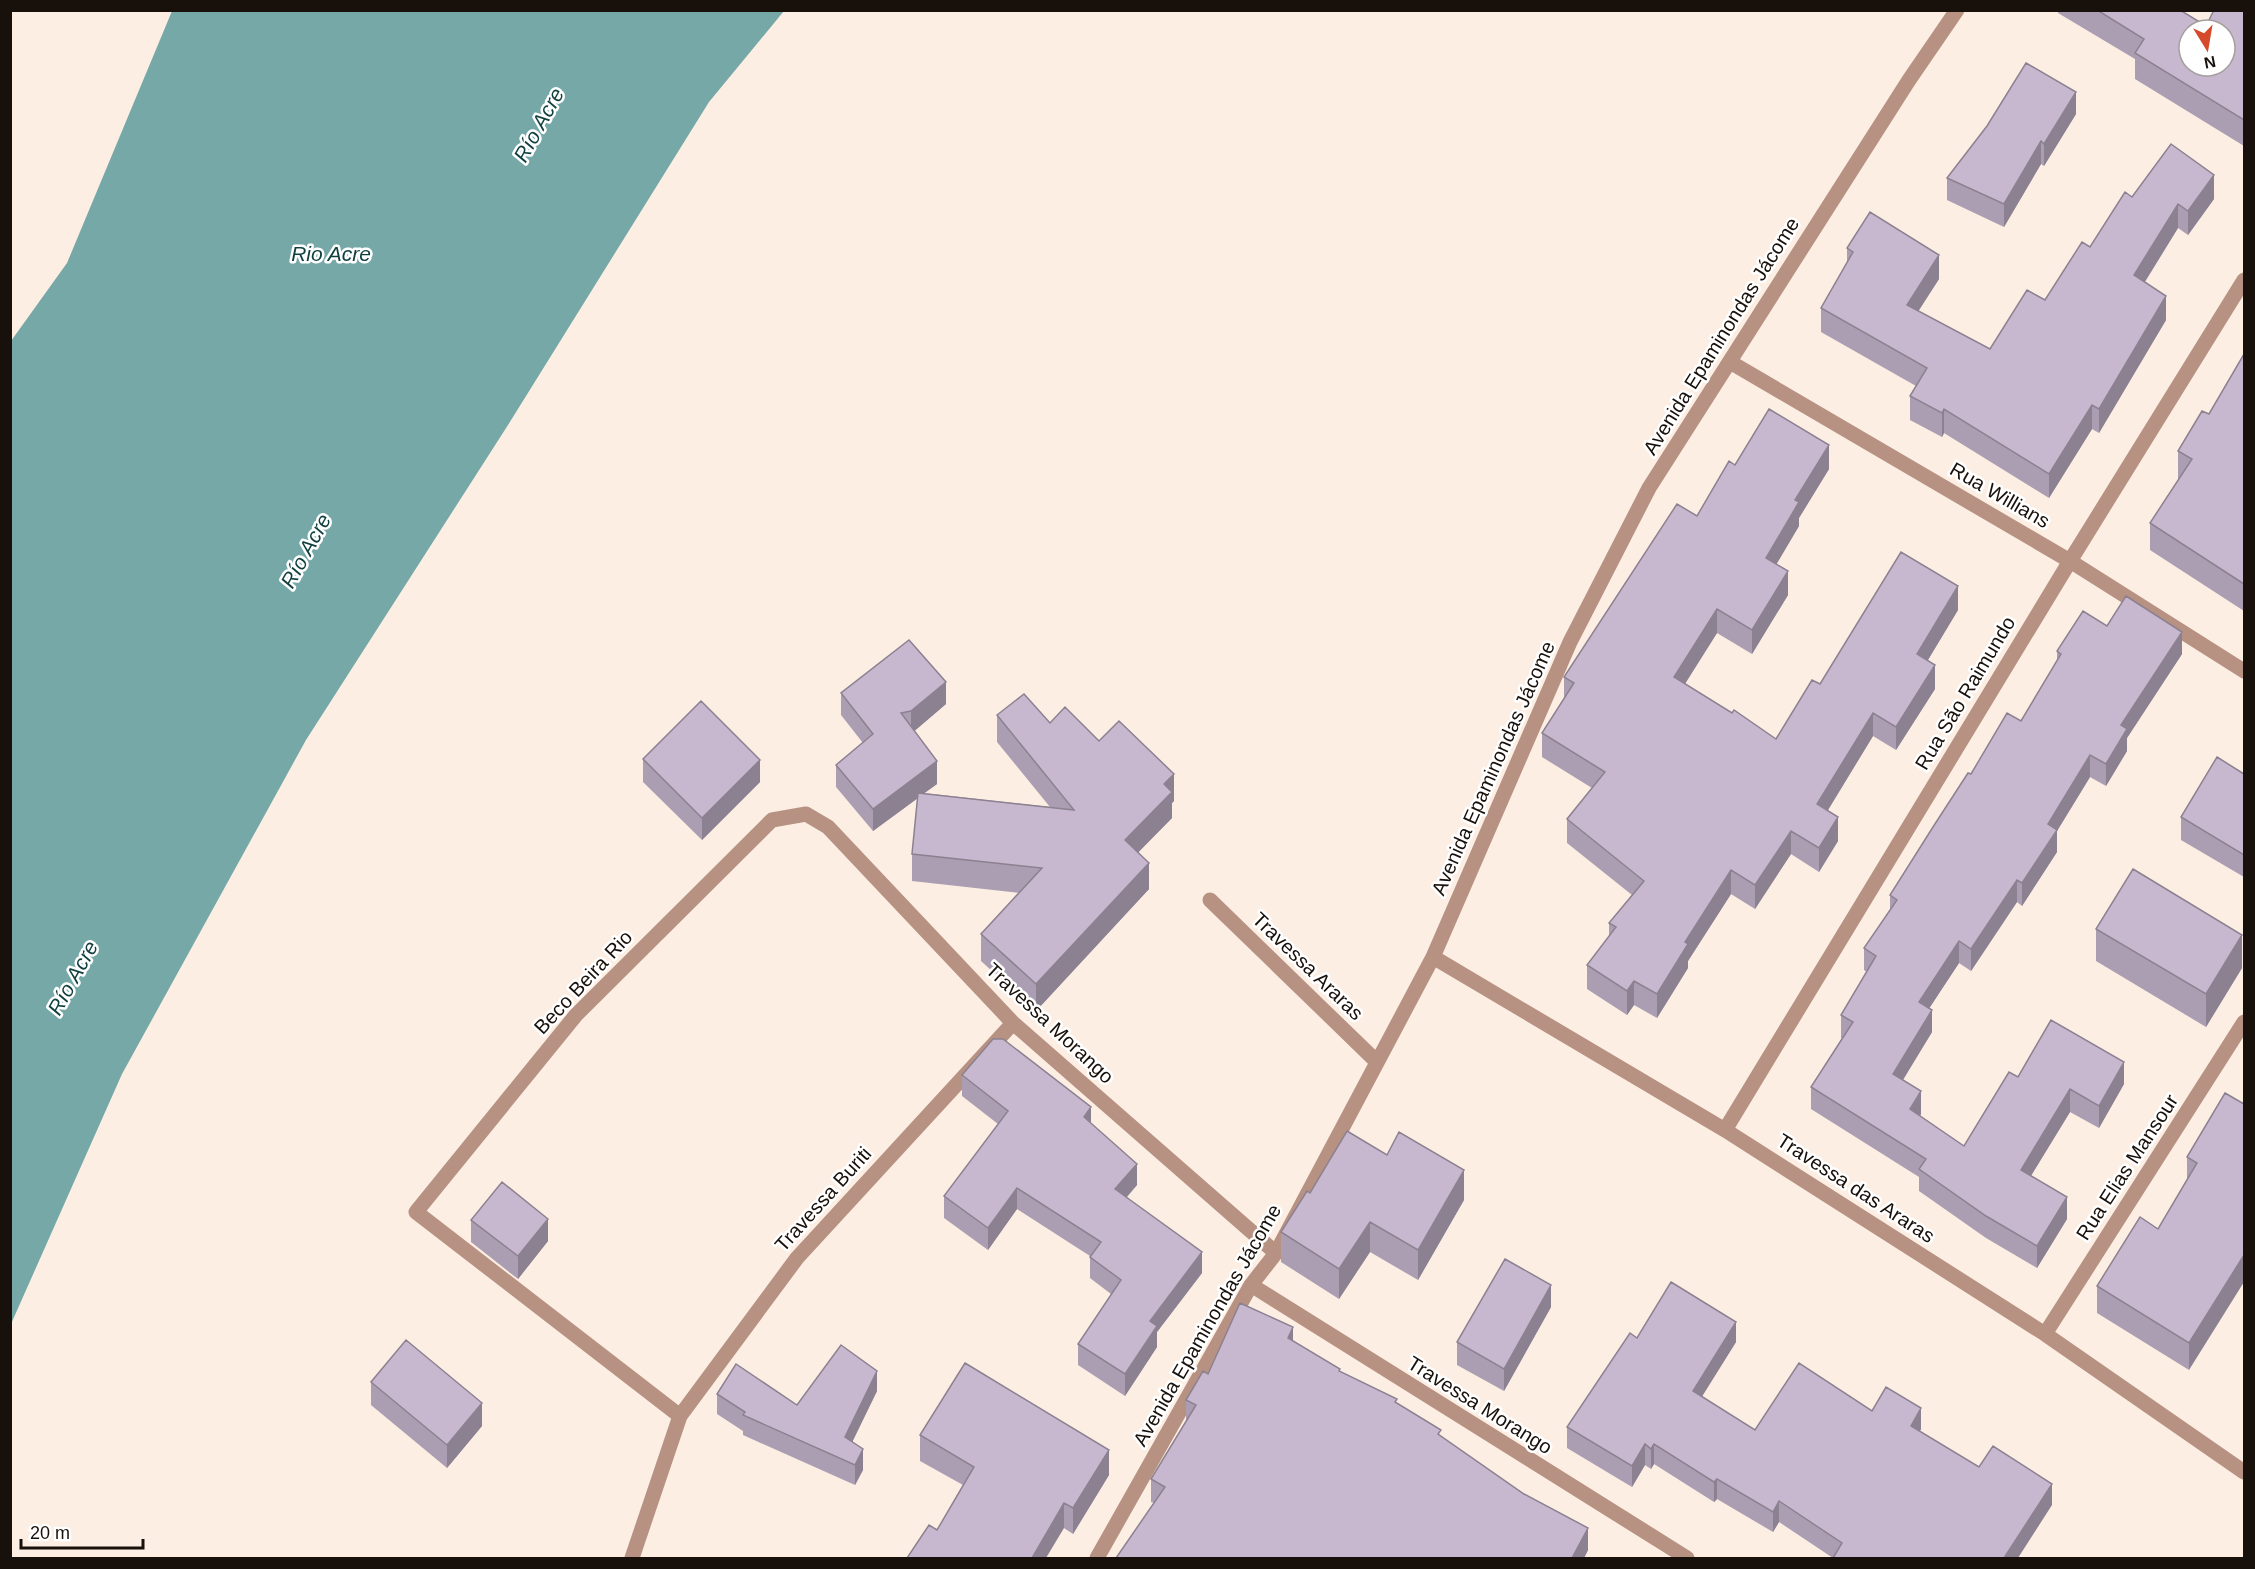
<svg xmlns="http://www.w3.org/2000/svg" width="2255" height="1569" font-family="Arial,sans-serif">
	<style>
		.water { fill: #77a8a8 }
		.lines { fill: none; stroke-linecap: round; stroke-linejoin: round }
		.street { stroke: #b79283; stroke-width: 15 }
		.wall { fill: #ac9eb2 }
		.shaded-wall { fill: #8c8191 }
		.building { fill: #c8b8cf; stroke: #8c8191; stroke-width: 1.5; fill-rule: evenodd }
		.labels { text-anchor: middle; stroke-width: 5; stroke-linejoin: round; paint-order: stroke }
		.street-label { font-size: 20px; fill: #18100a; stroke: #fff }
		.water-label { font-size: 21px; font-style: italic; fill: #103f3f; stroke: #fff }
	</style>
	<rect width="100%" height="100%" fill="#fceee3"/>
	<path class="water" d="M 172,11 L 784,11 L 709,102 L 508,425 L 306,740 L 122,1074 L 11,1324 L 11,341 L 67,263 Z"/>
	<g class="lines">
		<path class="street" d="M 1730,362 L 2070,561 L 2244,671
			M 1210,900 L 1376,1061
			M 1433,957 L 1725,1130 L 2045,1334 L 2244,1472
			M 1725,1130 L 2070,561 L 2244,280
			M 1251,1285 L 1687,1558
			M 2045,1334 L 2244,1022
			M 680,1416 L 416,1212 L 576,1015 L 772,820 L 806,814 L 828,827 L 1013,1023 L 1276,1253
			M 632,1558 L 680,1416 L 797,1258 L 1013,1023
			M 1097,1558 L 1251,1285 L 1276,1253 L 1433,957 L 1570,642 L 1649,488 L 1909,80 L 1957,10"/>
	</g>
	<path class="wall" d="M 2058,10 L 2180,10 L 2206,26 L 2244,10 L 2244,146 L 2135,79 L 2135,59 L 2058,13 Z
		M 2076,114 L 2044,166 L 2041,164 L 2004,227 L 1947,200 L 1947,178 Z
		M 2132,197 L 2214,199 L 2188,235 L 2178,228 L 2145,282 L 2166,320 L 2099,433 L 2092,429 L 2049,498 L 1944,433 L 1942,437 L 1910,420 L 1910,396 L 1916,386 L 1821,332 L 1821,308 L 1847,263 L 1847,248 L 1939,279 L 1918,311 L 1990,349 L 2045,300 Z
		M 2244,354 L 2244,611 L 2150,550 L 2150,523 L 2179,479 L 2178,478 L 2178,451 L 2209,414 Z
		M 1735,465 L 1829,469 L 1799,518 L 1799,526 L 1776,564 L 1788,595 L 1752,654 L 1717,633 L 1685,684 L 1776,739 L 1820,684 L 1958,610 L 1928,660 L 1935,689 L 1896,750 L 1873,736 L 1828,810 L 1838,841 L 1819,872 L 1791,854 L 1755,909 L 1731,894 L 1688,961 L 1688,968 L 1657,1018 L 1634,1005 L 1627,1015 L 1587,989 L 1587,965 L 1609,937 L 1609,923 L 1632,895 L 1567,843 L 1567,819 L 1592,788 L 1542,757 L 1542,733 L 1564,699 L 1564,677 L 1697,516 Z
		M 2107,626 L 2182,654 L 2127,738 L 2127,751 L 2106,786 L 2090,777 L 2057,831 L 2057,852 L 2022,906 L 2017,902 L 1971,971 L 1959,963 L 1929,1008 L 1932,1032 L 1903,1080 L 1921,1114 L 1920,1116 L 1964,1146 L 2018,1077 L 2124,1084 L 2099,1128 L 2070,1112 L 2031,1176 L 2067,1219 L 2037,1268 L 1986,1238 L 1919,1191 L 1919,1177 L 1811,1109 L 1811,1087 L 1842,1038 L 1841,1038 L 1841,1015 L 1867,972 L 1864,970 L 1864,948 L 1890,910 L 1890,895 L 1971,774 L 2021,721 L 2057,662 L 2057,651 Z
		M 841,693 L 946,704 L 914,731 L 937,784 L 924,793 L 1050,807 L 997,742 L 997,715 L 1050,723 L 1099,741 L 1174,801 L 1172,803 L 1172,818 L 1138,852 L 1149,889 L 1036,1011 L 981,961 L 981,934 L 1020,893 L 912,881 L 912,854 L 918,798 L 873,831 L 836,787 L 836,765 L 863,743 L 841,715 Z
		M 643,759 L 760,782 L 702,840 L 643,782 Z
		M 2244,774 L 2244,877 L 2181,840 L 2181,817 Z
		M 2096,929 L 2242,968 L 2206,1027 L 2096,961 Z
		M 962,1075 L 1091,1123 L 1137,1185 L 1127,1197 L 1202,1273 L 1157,1332 L 1157,1347 L 1125,1396 L 1078,1365 L 1078,1344 L 1111,1294 L 1090,1278 L 1090,1256 L 1017,1209 L 988,1250 L 944,1218 L 944,1196 L 998,1124 L 962,1096 Z
		M 2244,1105 L 2189,1370 L 2097,1313 L 2097,1286 L 2158,1229 L 2187,1180 L 2187,1157 Z
		M 1310,1193 L 1464,1200 L 1418,1280 L 1370,1252 L 1339,1299 L 1281,1262 L 1281,1232 Z
		M 471,1220 L 548,1241 L 518,1279 L 471,1242 Z
		M 1551,1307 L 1504,1391 L 1457,1365 L 1457,1342 Z
		M 1637,1338 L 1736,1342 L 1702,1396 L 1755,1430 L 1872,1411 L 1921,1429 L 1920,1431 L 1979,1467 L 2052,1505 L 1833,1558 L 1779,1522 L 1773,1532 L 1717,1499 L 1714,1502 L 1654,1464 L 1651,1469 L 1645,1465 L 1632,1487 L 1567,1448 L 1567,1427 Z
		M 1293,1341 L 1340,1372 L 1397,1403 L 1588,1550 L 1584,1558 L 1116,1558 L 1154,1503 L 1151,1502 L 1151,1479 L 1186,1422 L 1186,1400 L 1208,1374 Z
		M 371,1382 L 482,1426 L 447,1468 L 371,1405 Z
		M 877,1391 L 852,1442 L 863,1470 L 855,1485 L 743,1435 L 743,1431 L 717,1414 L 717,1394 L 797,1405 Z
		M 920,1435 L 1109,1475 L 1073,1534 L 1064,1528 L 937,1530 L 963,1485 L 920,1461 Z"/>
	<path class="shaded-wall" d="M 2076,92 L 2076,114 L 2044,166 L 2044,144 Z
		M 2041,141 L 2041,164 L 2004,227 L 2004,204 Z
		M 2214,175 L 2214,199 L 2188,235 L 2188,211 Z
		M 2178,204 L 2178,228 L 2134,299 L 2134,275 Z
		M 1939,255 L 1939,279 L 1907,329 L 1907,305 Z
		M 2166,296 L 2166,320 L 2099,433 L 2099,409 Z
		M 2092,405 L 2092,429 L 2049,498 L 2049,474 Z
		M 1944,409 L 1944,433 L 1942,437 L 1942,413 Z
		M 1829,445 L 1829,469 L 1799,518 L 1799,526 L 1766,582 L 1766,558 L 1795,500 Z
		M 1788,571 L 1788,595 L 1752,654 L 1752,630 Z
		M 1958,586 L 1958,610 L 1917,678 L 1917,654 Z
		M 1717,609 L 1717,633 L 1674,701 L 1674,677 Z
		M 2182,632 L 2182,654 L 2127,738 L 2127,751 L 2106,786 L 2106,764 L 2121,725 Z
		M 1935,665 L 1935,689 L 1896,750 L 1896,727 Z
		M 946,682 L 946,704 L 911,734 L 911,711 Z
		M 1873,713 L 1873,736 L 1817,828 L 1817,804 Z
		M 2090,755 L 2090,777 L 2057,831 L 2057,852 L 2022,906 L 2022,883 L 2048,824 Z
		M 760,760 L 760,782 L 702,840 L 702,818 Z
		M 937,761 L 937,784 L 873,831 L 873,809 Z
		M 1174,774 L 1174,801 L 1172,803 L 1172,818 L 1125,866 L 1125,840 L 1164,784 Z
		M 1838,817 L 1838,841 L 1819,872 L 1819,848 Z
		M 1791,831 L 1791,854 L 1755,909 L 1755,885 Z
		M 1149,863 L 1149,889 L 1036,1011 L 1036,984 Z
		M 1731,870 L 1731,894 L 1688,961 L 1688,968 L 1657,1018 L 1657,994 L 1685,942 Z
		M 2017,880 L 2017,902 L 1971,971 L 1971,949 Z
		M 2242,935 L 2242,968 L 2206,1027 L 2206,994 Z
		M 1959,941 L 1959,963 L 1919,1024 L 1919,1002 Z
		M 1634,981 L 1634,1005 L 1627,1015 L 1627,991 Z
		M 1932,1010 L 1932,1032 L 1893,1096 L 1893,1074 Z
		M 2124,1062 L 2124,1084 L 2099,1128 L 2099,1106 Z
		M 2070,1089 L 2070,1112 L 2021,1192 L 2021,1170 Z
		M 1921,1091 L 1921,1114 L 1910,1131 L 1910,1109 Z
		M 1091,1107 L 1091,1128 L 1084,1117 Z
		M 1137,1164 L 1137,1185 L 1115,1210 L 1115,1189 Z
		M 1464,1170 L 1464,1200 L 1418,1280 L 1418,1250 Z
		M 1017,1188 L 1017,1209 L 988,1250 L 988,1228 Z
		M 2067,1197 L 2067,1219 L 2037,1268 L 2037,1246 Z
		M 548,1219 L 548,1241 L 518,1279 L 518,1256 Z
		M 1370,1222 L 1370,1252 L 1339,1299 L 1339,1269 Z
		M 1202,1252 L 1202,1273 L 1157,1332 L 1157,1347 L 1125,1396 L 1125,1374 L 1150,1321 Z
		M 2244,1255 L 2244,1282 L 2189,1370 L 2189,1343 Z
		M 1551,1285 L 1551,1307 L 1504,1391 L 1504,1369 Z
		M 1736,1322 L 1736,1342 L 1693,1411 L 1693,1391 Z
		M 1293,1327 L 1293,1349 L 1288,1338 Z
		M 877,1371 L 877,1391 L 845,1457 L 845,1437 Z
		M 482,1403 L 482,1426 L 447,1468 L 447,1445 Z
		M 1921,1408 L 1921,1429 L 1911,1446 L 1911,1426 Z
		M 1645,1444 L 1645,1465 L 1632,1487 L 1632,1466 Z
		M 1654,1444 L 1654,1464 L 1651,1469 L 1651,1449 Z
		M 863,1449 L 863,1470 L 855,1485 L 855,1465 Z
		M 1109,1450 L 1109,1475 L 1073,1534 L 1073,1508 Z
		M 1717,1479 L 1717,1499 L 1714,1502 L 1714,1482 Z
		M 2052,1484 L 2052,1505 L 2018,1558 L 2004,1558 Z
		M 1779,1501 L 1779,1522 L 1773,1532 L 1773,1512 Z
		M 1064,1503 L 1064,1528 L 1046,1558 L 1032,1558 Z
		M 1588,1528 L 1588,1550 L 1584,1558 L 1572,1558 Z"/>
	<path class="building" d="M 2097,10 L 2180,10 L 2206,26 L 2214,10 L 2244,10 L 2244,120 L 2135,53 L 2144,39 ZM 2189,30 L 2225,30 L 2225,66 L 2189,66 Z
		M 2026,63 L 2076,92 L 2044,144 L 2041,141 L 2004,204 L 1947,178 L 1987,126 Z
		M 2171,144 L 2214,175 L 2188,211 L 2178,204 L 2134,275 L 2166,296 L 2099,409 L 2092,405 L 2049,474 L 1944,409 L 1942,413 L 1910,396 L 1927,368 L 1821,308 L 1853,252 L 1847,248 L 1870,212 L 1939,255 L 1907,305 L 1990,349 L 2027,290 L 2045,300 L 2082,242 L 2090,247 L 2125,192 L 2132,197 Z
		M 2244,354 L 2244,584 L 2150,523 L 2192,459 L 2178,451 L 2202,411 L 2209,414 Z
		M 1769,409 L 1829,445 L 1795,500 L 1799,502 L 1766,558 L 1788,571 L 1752,630 L 1717,609 L 1674,677 L 1732,713 L 1734,710 L 1776,739 L 1812,680 L 1820,684 L 1901,552 L 1958,586 L 1917,654 L 1935,665 L 1896,727 L 1873,713 L 1817,804 L 1838,817 L 1819,848 L 1791,831 L 1755,885 L 1731,870 L 1685,942 L 1688,944 L 1657,994 L 1634,981 L 1627,991 L 1587,965 L 1616,927 L 1609,923 L 1644,881 L 1567,819 L 1605,772 L 1542,733 L 1574,683 L 1564,677 L 1677,504 L 1697,516 L 1729,461 L 1735,465 Z
		M 2126,596 L 2182,632 L 2121,725 L 2127,729 L 2106,764 L 2090,755 L 2048,824 L 2057,830 L 2022,883 L 2017,880 L 1971,949 L 1959,941 L 1919,1002 L 1932,1010 L 1893,1074 L 1921,1091 L 1910,1109 L 1964,1146 L 2009,1072 L 2018,1077 L 2051,1020 L 2124,1062 L 2099,1106 L 2070,1089 L 2021,1170 L 2067,1197 L 2037,1246 L 1986,1216 L 1919,1169 L 1926,1159 L 1811,1087 L 1853,1022 L 1841,1015 L 1876,956 L 1864,948 L 1897,900 L 1890,895 L 1933,827 L 1968,773 L 1971,774 L 2007,713 L 2021,721 L 2061,654 L 2057,651 L 2083,611 L 2107,626 Z
		M 909,640 L 946,682 L 911,711 L 901,713 L 937,761 L 873,809 L 836,765 L 873,734 L 841,693 Z
		M 1024,694 L 1050,723 L 1065,707 L 1099,741 L 1119,721 L 1174,774 L 1164,784 L 1172,792 L 1125,840 L 1149,863 L 1036,984 L 981,934 L 1042,868 L 912,854 L 918,793 L 1074,810 L 997,715 Z
		M 701,701 L 760,760 L 702,818 L 643,759 Z
		M 2217,757 L 2244,774 L 2244,855 L 2181,817 Z
		M 2133,869 L 2242,935 L 2206,994 L 2096,929 Z
		M 993,1039 L 1003,1039 L 1091,1107 L 1084,1117 L 1137,1164 L 1115,1189 L 1202,1252 L 1150,1321 L 1157,1326 L 1125,1374 L 1078,1344 L 1121,1280 L 1090,1257 L 1101,1242 L 1017,1188 L 988,1228 L 944,1196 L 1008,1111 L 962,1075 Z
		M 2225,1093 L 2244,1104 L 2244,1255 L 2189,1343 L 2097,1286 L 2140,1217 L 2158,1229 L 2197,1163 L 2187,1157 Z
		M 1347,1131 L 1387,1155 L 1399,1132 L 1464,1170 L 1418,1250 L 1370,1222 L 1339,1269 L 1281,1232 L 1307,1191 L 1310,1193 Z
		M 502,1182 L 548,1219 L 518,1256 L 471,1220 Z
		M 1505,1259 L 1551,1285 L 1504,1369 L 1457,1342 Z
		M 1671,1282 L 1736,1322 L 1693,1391 L 1755,1430 L 1799,1363 L 1872,1411 L 1886,1387 L 1921,1408 L 1911,1426 L 1979,1467 L 1993,1446 L 2052,1484 L 2004,1558 L 1833,1558 L 1842,1543 L 1779,1501 L 1773,1512 L 1717,1479 L 1714,1482 L 1654,1444 L 1651,1449 L 1645,1444 L 1632,1466 L 1567,1427 L 1630,1333 L 1637,1338 Z
		M 1240,1303 L 1293,1327 L 1288,1338 L 1340,1369 L 1339,1371 L 1397,1399 L 1395,1402 L 1441,1430 L 1438,1434 L 1524,1494 L 1588,1528 L 1572,1558 L 1116,1558 L 1165,1487 L 1151,1479 L 1196,1405 L 1186,1400 L 1203,1371 L 1208,1374 Z
		M 406,1340 L 482,1403 L 447,1445 L 371,1382 Z
		M 841,1345 L 877,1371 L 845,1437 L 863,1449 L 855,1465 L 743,1415 L 745,1412 L 717,1394 L 736,1364 L 797,1405 Z
		M 965,1363 L 1109,1450 L 1073,1508 L 1064,1503 L 1032,1558 L 907,1558 L 929,1525 L 937,1530 L 974,1467 L 920,1435 Z"/>
	<g class="labels">
		<g class="street-label">
			<text transform="translate(1721 336) rotate(-58)" y="7">Avenida Epaminondas Jácome</text>
			<text transform="translate(2000 495) rotate(30)" y="7">Rua Willians</text>
			<text transform="translate(1965 693) rotate(-59)" y="7">Rua São Raimundo</text>
			<text transform="translate(1493 768) rotate(-66)" y="7">Avenida Epaminondas Jácome</text>
			<text transform="translate(1308 966) rotate(44)" y="7">Travessa Araras</text>
			<text transform="translate(583 982) rotate(-47)" y="7">Beco Beira Rio</text>
			<text transform="translate(1050 1023) rotate(43)" y="7">Travessa Morango</text>
			<text transform="translate(2127 1167) rotate(-57)" y="7">Rua Elias Mansour</text>
			<text transform="translate(1856 1188) rotate(33)" y="7">Travessa das Araras</text>
			<text transform="translate(823 1199) rotate(-48)" y="7">Travessa Buriti</text>
			<text transform="translate(1207 1325) rotate(-60)" y="7">Avenida Epaminondas Jácome</text>
			<text transform="translate(1480 1405) rotate(32)" y="7">Travessa Morango</text>
		</g>
		<g class="water-label">
			<text transform="translate(539 125) rotate(-61)" y="7">Río Acre</text>
			<text x="331" y="261">Rio Acre</text>
			<text transform="translate(306 551) rotate(-61)" y="7">Río Acre</text>
			<text transform="translate(73 978) rotate(-61)" y="7">Río Acre</text>
		</g>
	</g>
	<rect width="2255" height="1569" fill="none" stroke="#18100a" stroke-width="24"/>
	<g transform="translate(2207 48) rotate(169)"><circle r="28" fill="#ffffff" stroke="#a39f9d" stroke-width="1.5"/>
	<path d="M0-4.5L10 22L0 15L-10 22Z" fill="#d54a2b"/>
	<text y="-9" font-size="16" font-weight="bold" text-anchor="middle" fill="#18100a">N</text>
	</g>
	<path d="M21 1539v9h122v-9" fill="none" stroke="#18100a" stroke-width="3"/>
	<text x="30" y="1539" font-size="18" fill="#18100a" stroke="#ffffff" stroke-width="4.5" paint-order="stroke">20 m</text>
</svg>
